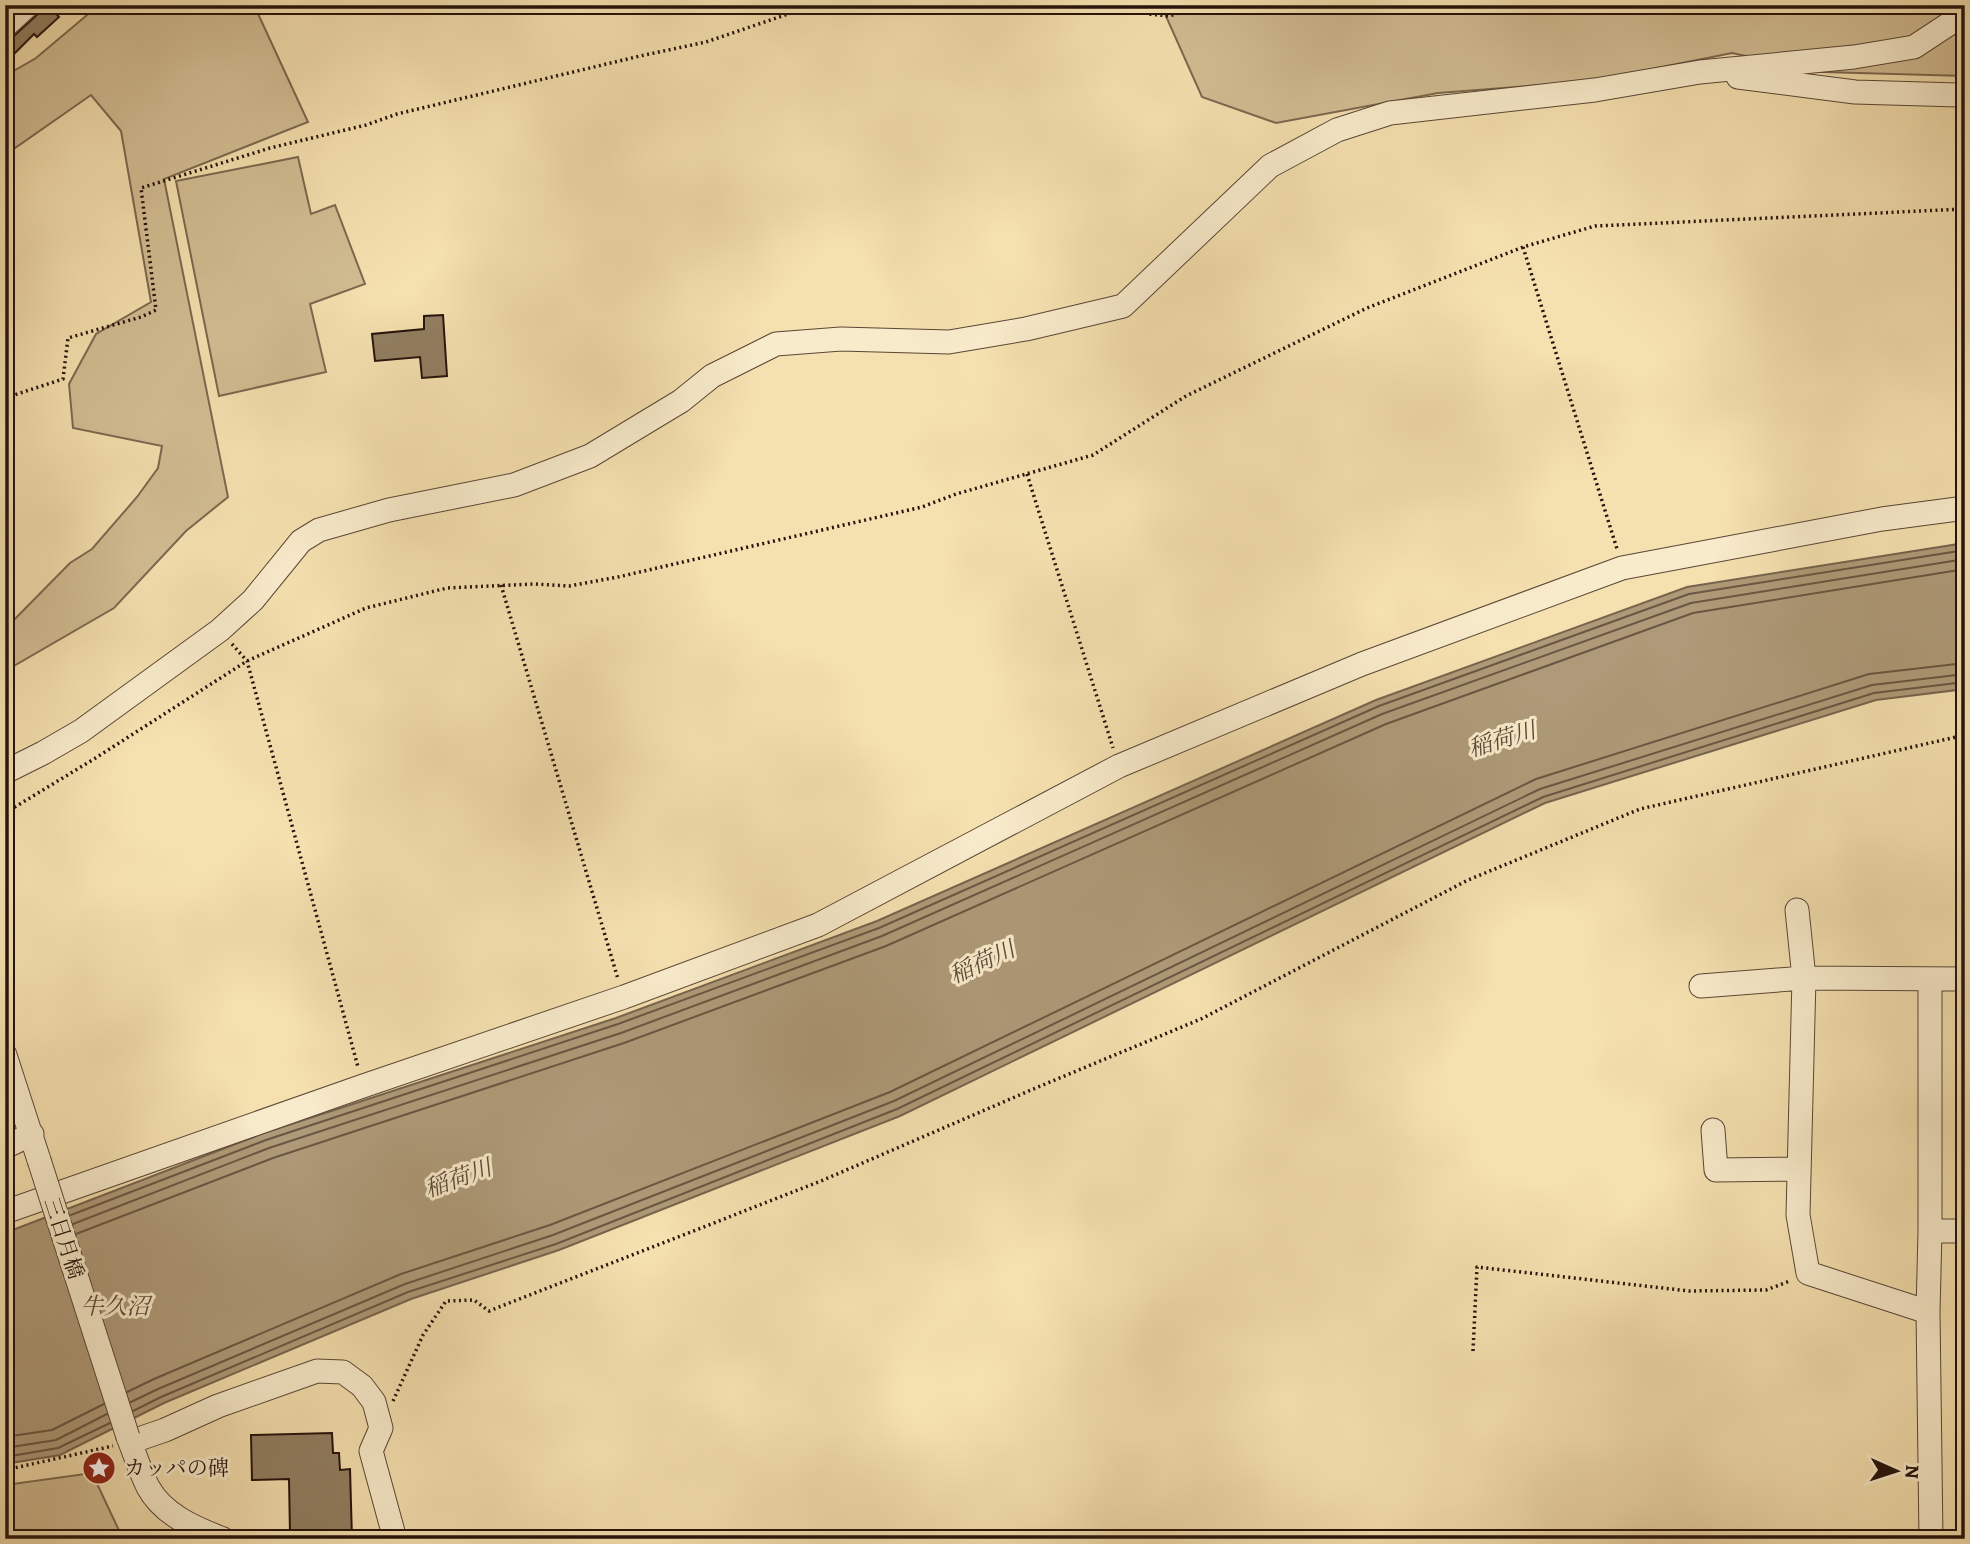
<svg xmlns="http://www.w3.org/2000/svg" width="1970" height="1544" font-family="Alegreya,'Noto Serif JP',serif">
	<style>
		.green { fill: #d2bd93; stroke: #7c6850; stroke-width: 2 }
		.water { fill: #ae9a78; stroke: #77644d; stroke-width: 2 }
		.lines { fill: none; stroke-linecap: round; stroke-linejoin: round }
		.shore { stroke: #6a5642; stroke-width: 2 }
		.building { fill: #917e61; stroke: #25130c; stroke-width: 2 }
		.minor-casing { stroke: #594635; stroke-width: 25 }
		.path { stroke: #25130c; stroke-width: 3.5; stroke-dasharray: 2 3.5; stroke-linecap: butt }
		.minor { stroke: #f8ebcb; stroke-width: 23 }
		.minor-bridge-casing { stroke: #594635; stroke-width: 25; stroke-linecap: butt }
		.minor-bridge { stroke: #f8ebcb; stroke-width: 23 }
		.labels { text-anchor: middle; stroke-width: 6; stroke-linejoin: round; paint-order: stroke }
		.street-label { font-size: 21px; fill: #25130c; stroke: #f8ebcb }
		.poi-label { font-size: 21px; fill: #25130c; stroke: #f8ebcb; text-anchor: start }
		.water-label { font-size: 23px; font-style: italic; fill: #5c4937; stroke: #f8ebcb }
	</style>
	<rect width="100%" height="100%" fill="#f5e0af"/>
	<filter id="stains"><feTurbulence type="fractalNoise" baseFrequency=".00286" numOctaves="4"/><feColorMatrix values="0 0 0 0 .2 0 0 0 0 .09 0 0 0 0 .02 0 0 0 .5 -.17"/></filter>
	<radialGradient id="worn" r=".72"><stop offset=".6" stop-color="#630" stop-opacity="0"/><stop offset="1" stop-color="#630" stop-opacity=".3"/></radialGradient>
	<path class="green" d="M 99,5 L 254,5 L 308,122 L 164,179 L 228,497 L 186,531 L 114,608 L 5,671 L 5,629 L 70,563 L 92,549 L 137,497 L 158,468 L 162,446 L 73,428 L 69,384 L 96,334 L 151,302 L 121,131 L 91,95 L 5,155 L 5,76 L 36,58 Z
		M 1161,5 L 1965,5 L 1965,76 L 1823,72 L 1732,53 L 1592,81 L 1438,93 L 1276,123 L 1202,97 Z
		M 298,157 L 311,214 L 335,205 L 365,284 L 310,304 L 326,372 L 219,396 L 176,181 Z
		M 92,1473 L 123,1539 L 5,1539 L 5,1485 Z"/>
	<path class="water" d="M 1965,543 L 1965,689 L 1876,700 L 1545,803 L 900,1116 L 559,1250 L 411,1299 L 164,1403 L 60,1455 L 5,1464 L 5,1233 L 264,1133 L 616,1018 L 877,921 L 1376,700 L 1687,587 Z"/>
	<g class="lines">
		<path class="shore" d="M 71,1215 L 266,1140 L 618,1024 L 879,928 L 1379,706 L 1689,594 L 1965,550
			M 73,1224 L 269,1148 L 621,1033 L 882,936 L 1382,714 L 1691,603 L 1965,559
			M 76,1234 L 273,1158 L 624,1043 L 886,946 L 1386,724 L 1693,613 L 1965,569
			M 127,1392 L 154,1379 L 401,1274 L 550,1225 L 890,1092 L 1536,779 L 1869,674 L 1965,663
			M 131,1402 L 158,1389 L 405,1284 L 553,1235 L 894,1101 L 1540,789 L 1872,685 L 1965,674
			M 133,1411 L 161,1397 L 408,1292 L 556,1244 L 897,1109 L 1543,797 L 1874,693 L 1965,682
			M 5,1437 L 52,1430 L 104,1404
			M 5,1448 L 56,1440 L 107,1414
			M 5,1457 L 58,1448 L 110,1423"/>
	</g>
	<path class="building" d="M 42,5 L 49,5 L 59,17 L 37,37 L 34,34 L 5,63 L 5,40 L 14,36 L 37,15 Z
		M 443,315 L 447,376 L 422,378 L 420,357 L 375,361 L 372,334 L 424,329 L 424,316 Z
		M 332,1433 L 333,1453 L 339,1453 L 340,1470 L 350,1469 L 352,1539 L 302,1539 L 301,1533 L 290,1533 L 289,1479 L 252,1480 L 251,1435 Z"/>
	<g class="lines">
		<defs>
			<path id="minor" d="M 5,26 L 28,5
				M 1738,77 L 1855,92 L 1958,95 L 1965,94
				M 5,772 L 43,753 L 81,731 L 220,630 L 253,600 L 301,541 L 319,530 L 389,510 L 514,485 L 590,456 L 681,401 L 712,376 L 776,344 L 841,339 L 949,342 L 1026,329 L 1123,306 L 1270,166 L 1337,130 L 1390,113 L 1595,90 L 1700,72 L 1854,57 L 1914,47 L 1952,22 L 1963,5
				M 1797,910 L 1804,978 L 1798,1215 L 1808,1273 L 1928,1312
				M 1930,979 L 1930,1231 L 1928,1312 L 1931,1539
				M 1701,986 L 1804,978 L 1965,979
				M 5,1055 L 39,1160
				M 1713,1130 L 1716,1170 L 1799,1169
				M 5,1147 L 32,1134
				M 5,1212 L 363,1086 L 624,997 L 818,925 L 1119,766 L 1362,664 L 1622,568 L 1882,519 L 1965,508
				M 1930,1231 L 1965,1231
				M 128,1437 C 135,1454 140,1471 148,1487 C 163,1515 195,1528 223,1539
				M 130,1442 L 165,1430 L 218,1406 L 317,1371 L 343,1372 L 362,1386 L 374,1402 L 381,1428 L 371,1451 L 395,1539"/>
		</defs>
		<use href="#minor" class="minor-casing"/>
		<path class="path" d="M 1136,5 L 1148,14 L 1169,16 L 1205,5
			M 1523,247 L 1617,549
			M 5,398 L 63,379 L 68,338 L 141,317 L 156,310 L 141,188 L 270,148 L 366,125 L 397,114 L 640,56 L 706,42 L 794,12 L 826,5
			M 1027,474 L 1113,748
			M 501,585 L 618,979
			M 232,644 L 247,661 L 358,1067
			M 5,813 L 94,759 L 247,661 L 366,608 L 447,588 L 535,584 L 569,586 L 618,577 L 922,507 L 956,494 L 1093,455 L 1186,396 L 1367,308 L 1523,247 L 1595,226 L 1965,209
			M 1473,1351 L 1477,1267 L 1689,1291 L 1766,1290 L 1790,1281
			M 393,1401 L 423,1335 L 446,1301 L 474,1300 L 489,1311 L 821,1181 L 1038,1087 L 1201,1019 L 1468,880 L 1640,809 L 1965,735
			M 5,1470 L 113,1446"/>
		<use href="#minor" class="minor"/>
		<defs>
			<path id="minor-bridge" d="M 39,1160 L 128,1437"/>
		</defs>
		<use href="#minor-bridge" class="minor-bridge-casing"/>
		<use href="#minor-bridge" class="minor-bridge"/>
	</g>
	<defs>
		<symbol id="sight-disc" viewBox="-11 -11 22 22"><circle r="9.5" fill="#8f2418" stroke="#f8ebcb"/><path d="M0-6L1.8-2.2L6-1.7L2.9 1.2L3.7 5.4L0 3.3L-3.7 5.4L-2.9 1.2L-6-1.7L-1.8-2.2Z" fill="#fff"/></symbol>
	</defs>
	<g fill-rule="evenodd">
		<use href="#sight-disc" x="80" y="1449" width="38" height="38"/>
	</g>
	<g class="labels">
		<g class="street-label">
			<text transform="translate(64 1238) rotate(72)" y="7">三日月橋</text>
		</g>
		<g class="poi-label">
			<text x="124" y="1475">カッパの碑</text>
		</g>
		<g class="water-label">
			<text transform="translate(1502 739) rotate(-17)" y="8">稲荷川</text>
			<text transform="translate(982 962) rotate(-25)" y="8">稲荷川</text>
			<text transform="translate(458 1178) rotate(-20)" y="8">稲荷川</text>
			<text x="115" y="1314">牛久沼</text>
		</g>
	</g>
	<rect width="1970" height="1544" fill="none" stroke="#f5e0af" stroke-width="28"/>
	<rect x="7" y="7" width="1956" height="1530" fill="none" stroke="#25130c" stroke-width="3.5"/>
	<rect x="14" y="14" width="1942" height="1516" fill="none" stroke="#25130c" stroke-width="2"/>
	<g transform="translate(1896 1471) rotate(93)" stroke="#f8ebcb" stroke-width="5" paint-order="stroke">
	<path d="M0-5L12 26L0 18L-12 26Z" fill="#25130c"/>
	<text y="-10" font-size="19" font-weight="bold" text-anchor="middle" fill="#25130c">N</text>
	</g>
	<rect width="100%" height="100%" filter="url(#stains)"/>
	<rect width="100%" height="100%" fill="url(#worn)"/>
</svg>
